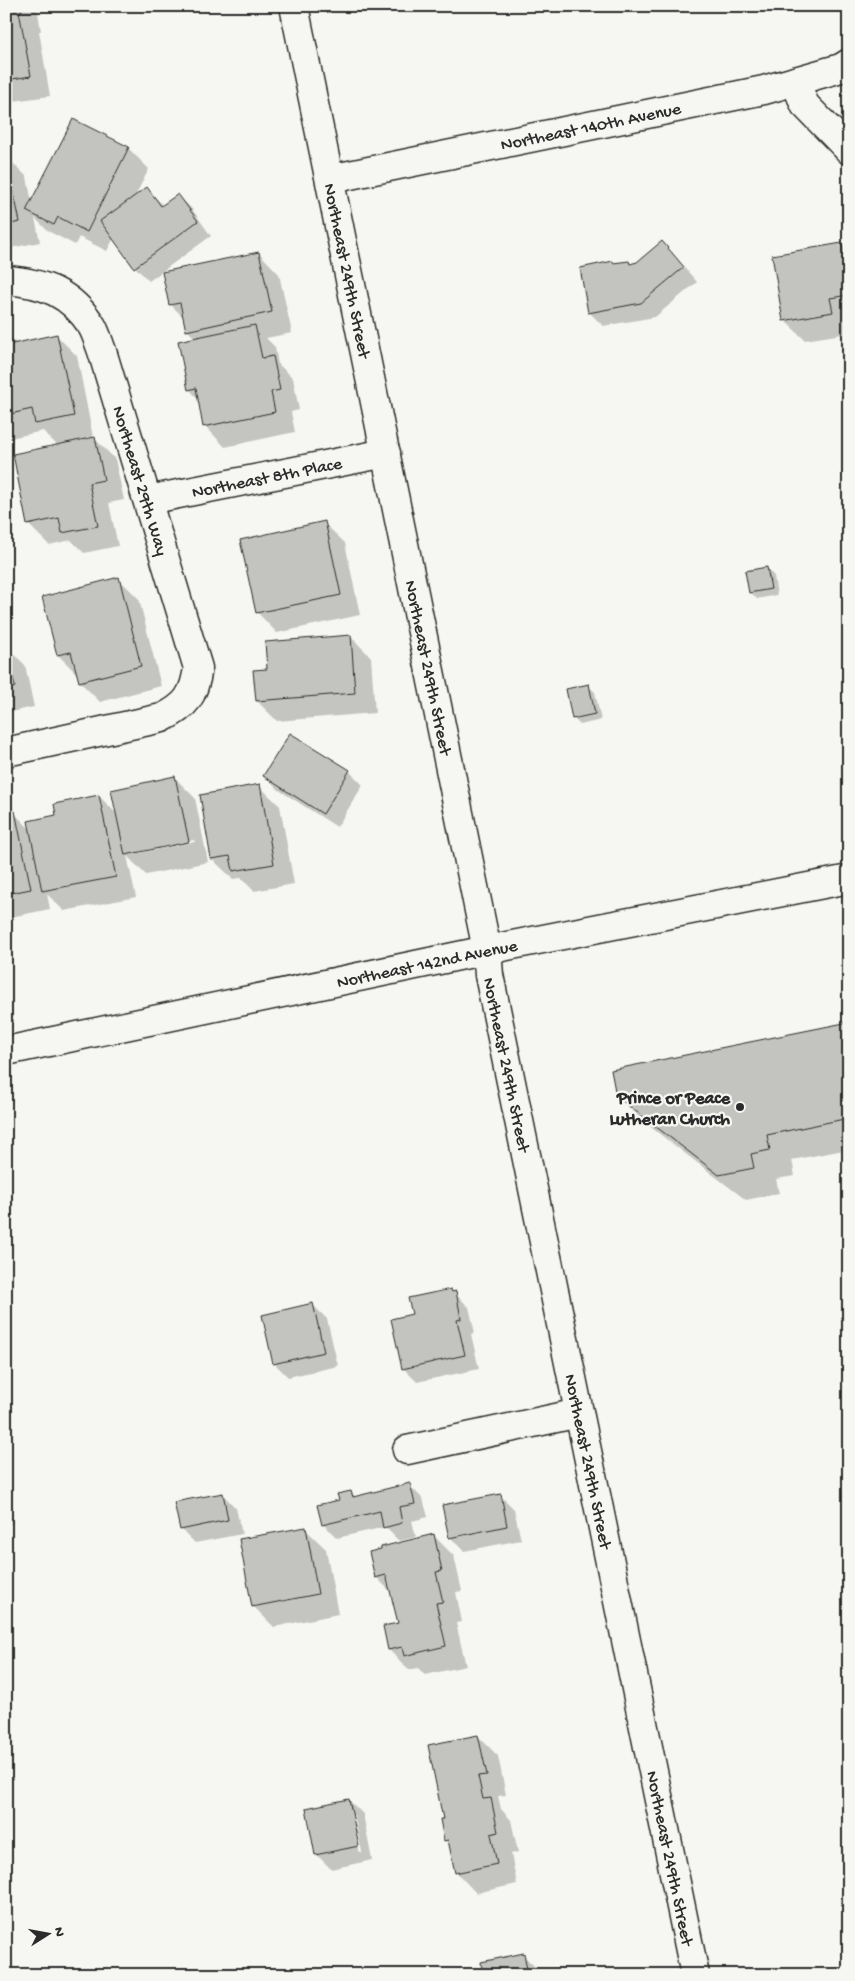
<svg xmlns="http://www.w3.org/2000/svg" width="855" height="1981" font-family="'Gochi Hand',sans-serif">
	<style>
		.shadow { fill: #0003; fill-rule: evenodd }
		.building { fill: #c3c3c0; stroke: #2b2b2b }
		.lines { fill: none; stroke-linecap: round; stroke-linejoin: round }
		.minor-casing { stroke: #2b2b2b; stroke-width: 31 }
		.major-casing { stroke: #2b2b2b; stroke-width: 31 }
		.minor { stroke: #f6f6f2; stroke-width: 28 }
		.major { stroke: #f6f6f2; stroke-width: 28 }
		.poi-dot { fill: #2b2b2b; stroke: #f6f6f2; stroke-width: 2 }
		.labels { text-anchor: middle; stroke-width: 4.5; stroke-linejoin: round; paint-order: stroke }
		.street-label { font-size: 18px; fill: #2b2b2b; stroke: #f6f6f2 }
		.poi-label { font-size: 18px; font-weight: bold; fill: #2b2b2b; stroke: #f6f6f2; text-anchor: end }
	</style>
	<rect width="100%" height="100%" fill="#f6f6f2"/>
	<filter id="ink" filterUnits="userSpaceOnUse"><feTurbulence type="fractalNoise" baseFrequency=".02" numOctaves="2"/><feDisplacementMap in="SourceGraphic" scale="10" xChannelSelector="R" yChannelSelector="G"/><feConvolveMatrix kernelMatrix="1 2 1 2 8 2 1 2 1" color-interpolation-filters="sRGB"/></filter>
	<g filter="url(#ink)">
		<path class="shadow" d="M 6,6 L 37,6 L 41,31 L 39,31 L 50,96 L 6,102 Z
			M 73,121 L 128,148 L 149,169 L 134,198 L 147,189 L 164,206 L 178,195 L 192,209 L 211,236 L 149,281 L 135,267 L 114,238 L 107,251 L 79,237 L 75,245 L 48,231 L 35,218 L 40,242 L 6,249 L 6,156 L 27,177 L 32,203 Z
			M 662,242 L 697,282 L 655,317 L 603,326 L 589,312 L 614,264 L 629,262 L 632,265 L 637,264 Z
			M 841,244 L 849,252 L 849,333 L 805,340 L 784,320 Z
			M 259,253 L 279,274 L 292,333 L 266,338 L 275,347 L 278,364 L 293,378 L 299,410 L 291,412 L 295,432 L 225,447 L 205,426 L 199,400 L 189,389 L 196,339 L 187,330 L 184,318 L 170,304 Z
			M 56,335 L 77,356 L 93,437 L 115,459 L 124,500 L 109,503 L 118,546 L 84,553 L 71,540 L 49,545 L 28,524 L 58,446 L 43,431 L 6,439 L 6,337 L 10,337 L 17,344 Z
			M 324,523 L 345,543 L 360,615 L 277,633 L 257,612 Z
			M 767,569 L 774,576 L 777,595 L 757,599 L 750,592 Z
			M 118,578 L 139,599 L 161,686 L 100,702 L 80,682 L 78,675 L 58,655 Z
			M 350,636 L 371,657 L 375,713 L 277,721 L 257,701 L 268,670 Z
			M 6,646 L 25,665 L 34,707 L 6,713 Z
			M 588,686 L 595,692 L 601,720 L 580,725 L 573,718 Z
			M 349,771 L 363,785 L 337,827 L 279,790 L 265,776 Z
			M 175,778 L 195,798 L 208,862 L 146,875 L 127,856 L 136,897 L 64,911 L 47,894 L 50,909 L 6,918 L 6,814 L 14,813 L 31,830 L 99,796 L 117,814 ZM 194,840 L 195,842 L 139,853 L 139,851 Z
			M 259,786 L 280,806 L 294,884 L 254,891 L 241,878 L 233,879 L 212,859 Z
			M 849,1024 L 849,1149 L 792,1160 L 795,1176 L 776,1179 L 779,1193 L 746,1200 L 644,1122 L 617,1096 Z
			M 451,1290 L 469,1307 L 475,1333 L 471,1334 L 479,1369 L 417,1382 L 403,1368 L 413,1315 Z
			M 313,1305 L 327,1319 L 338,1366 L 288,1377 L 274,1363 Z
			M 409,1485 L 423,1499 L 428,1517 L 412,1521 L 416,1537 L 399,1541 L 385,1527 L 337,1538 L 323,1524 L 340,1501 L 351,1492 L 356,1497 Z
			M 222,1494 L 236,1508 L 242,1534 L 195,1543 L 181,1529 Z
			M 500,1495 L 514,1509 L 521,1540 L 464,1551 L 450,1537 Z
			M 6,1499 L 13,1524 L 6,1526 L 6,1523 L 9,1523 Z
			M 305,1529 L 326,1549 L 338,1614 L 274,1627 L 253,1606 Z
			M 434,1536 L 454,1556 L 462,1591 L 456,1592 L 462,1622 L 456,1623 L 466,1666 L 425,1675 L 418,1668 L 409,1670 L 389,1650 L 399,1624 L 392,1593 L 376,1577 Z
			M 478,1736 L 498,1756 L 506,1795 L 498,1796 L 501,1809 L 511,1820 L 518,1852 L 511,1854 L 517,1884 L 476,1893 L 456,1872 L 450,1845 L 445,1840 L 445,1820 Z
			M 349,1800 L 363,1814 L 372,1860 L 331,1869 L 317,1855 L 307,1809 ZM 351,1815 L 354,1815 L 362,1852 L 359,1852 Z
			M 523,1955 L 543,1975 L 485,1975 Z"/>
		<path class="building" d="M 6,6 L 21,6 L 22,11 L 19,11 L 31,76 L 6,80 Z
			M 73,119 L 129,147 L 87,232 L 58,217 L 54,225 L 26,211 Z
			M 6,155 L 20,222 L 6,225 Z
			M 147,187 L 161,206 L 178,194 L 198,221 L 134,268 L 100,221 Z
			M 662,241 L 684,267 L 641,303 L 588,313 L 580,268 L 613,261 L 613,263 L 629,261 L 630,264 L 637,262 Z
			M 842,243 L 849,295 L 830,298 L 833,312 L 783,321 L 772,255 Z
			M 259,252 L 272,312 L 186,331 L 180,303 L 169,305 L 162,272 Z
			M 255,325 L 262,358 L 273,356 L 280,390 L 271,392 L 275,412 L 203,427 L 196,388 L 188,390 L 178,341 Z
			M 57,334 L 74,416 L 35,424 L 32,409 L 6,415 L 6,336 L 10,335 L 12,344 Z
			M 95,437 L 104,480 L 89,483 L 98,526 L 62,533 L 59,518 L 27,525 L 13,454 Z
			M 325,521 L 341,595 L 256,613 L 240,540 Z
			M 767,567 L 771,589 L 749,593 L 745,571 Z
			M 119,577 L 141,666 L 79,682 L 71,652 L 57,655 L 42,597 Z
			M 351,635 L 355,693 L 256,701 L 253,670 L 267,669 L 265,642 Z
			M 6,648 L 15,687 L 6,689 Z
			M 589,684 L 595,714 L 572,719 L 566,689 Z
			M 290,733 L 350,770 L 323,814 L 263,776 Z
			M 175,776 L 189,842 L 125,855 L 111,790 Z
			M 260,784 L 274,864 L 233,871 L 230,856 L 211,859 L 200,795 Z
			M 99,795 L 116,877 L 42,891 L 28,821 L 56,815 L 54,804 Z
			M 15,811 L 31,889 L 6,894 L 6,813 Z
			M 849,1022 L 849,1118 L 767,1135 L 770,1150 L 751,1154 L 754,1168 L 719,1175 L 616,1096 L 611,1070 Z
			M 451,1289 L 452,1292 L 456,1291 L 461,1319 L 457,1320 L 465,1355 L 402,1369 L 391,1319 L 412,1314 L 408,1298 Z
			M 313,1303 L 324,1352 L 273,1364 L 262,1315 Z
			M 410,1483 L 415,1504 L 399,1507 L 402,1523 L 383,1528 L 380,1511 L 322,1525 L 317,1505 L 339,1500 L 337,1494 L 351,1491 L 353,1497 Z
			M 223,1493 L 228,1520 L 180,1530 L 174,1502 Z
			M 501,1494 L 507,1526 L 449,1538 L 442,1505 Z
			M 306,1527 L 318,1594 L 252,1607 L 239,1539 Z
			M 434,1534 L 442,1571 L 436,1572 L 443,1602 L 436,1603 L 446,1646 L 404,1656 L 402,1647 L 388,1650 L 383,1626 L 398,1623 L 386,1575 L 375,1578 L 369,1552 L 381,1549 L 381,1547 Z
			M 478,1735 L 487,1775 L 478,1776 L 483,1799 L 491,1798 L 498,1832 L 491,1834 L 497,1864 L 455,1873 L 448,1840 L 444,1841 L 440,1819 L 443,1819 L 428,1745 Z
			M 349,1799 L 359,1846 L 315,1855 L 306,1808 Z
			M 524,1953 L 528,1975 L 483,1975 L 481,1962 Z"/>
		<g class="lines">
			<defs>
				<g id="minor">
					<path id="s1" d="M 294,6 L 487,950 L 489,975 L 695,1975"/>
					<path d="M 795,81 L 805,105 L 849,150"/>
					<path id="s2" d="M 330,179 L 764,90 L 841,68 L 849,63"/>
					<path id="s3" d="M 6,280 C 44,283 71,293 92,326 C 96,333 99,343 102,351 L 198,668 C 194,695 187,706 162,718 L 6,752"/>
					<path id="s4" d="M 148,500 L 386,453"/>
					<path d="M 407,1450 L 579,1413"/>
				</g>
				<g id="major">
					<path id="s5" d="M 6,1051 L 487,950 L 849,879"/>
				</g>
			</defs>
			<use href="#minor" class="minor-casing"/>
			<use href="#major" class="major-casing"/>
			<use href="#minor" class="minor"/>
			<use href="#major" class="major"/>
		</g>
	</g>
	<circle class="poi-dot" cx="740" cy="1107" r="5"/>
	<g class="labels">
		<g class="street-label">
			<text dy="6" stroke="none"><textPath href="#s2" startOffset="266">Northeast 140th Avenue</textPath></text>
			<text dy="6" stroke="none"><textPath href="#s1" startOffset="270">Northeast 249th Street</textPath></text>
			<text dy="6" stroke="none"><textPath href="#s4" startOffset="121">Northeast 8th Place</textPath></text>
			<text dy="6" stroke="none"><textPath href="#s3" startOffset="264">Northeast 29th Way</textPath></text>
			<text dy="6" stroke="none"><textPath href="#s1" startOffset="675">Northeast 249th Street</textPath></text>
			<text dy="6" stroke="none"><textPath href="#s5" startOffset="430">Northeast 142nd Avenue</textPath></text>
			<text dy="6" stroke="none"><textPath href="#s1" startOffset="1080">Northeast 249th Street</textPath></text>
			<text dy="6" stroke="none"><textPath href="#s1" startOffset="1485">Northeast 249th Street</textPath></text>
			<text dy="6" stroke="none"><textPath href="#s1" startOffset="1890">Northeast 249th Street</textPath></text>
		</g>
		<g class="poi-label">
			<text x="730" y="1103">Prince or Peace<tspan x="730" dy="21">Lutheran Church</tspan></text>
		</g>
	</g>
	<rect width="855" height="1981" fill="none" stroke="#f6f6f2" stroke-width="25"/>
	<rect x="12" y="12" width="830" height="1956" fill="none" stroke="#2b2b2b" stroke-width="2" filter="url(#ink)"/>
	<g transform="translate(48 1934) rotate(79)" stroke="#f6f6f2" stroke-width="4" paint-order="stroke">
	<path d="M0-4L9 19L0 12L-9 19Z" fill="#2b2b2b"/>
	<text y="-8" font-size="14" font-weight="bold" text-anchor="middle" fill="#2b2b2b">N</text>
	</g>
</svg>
